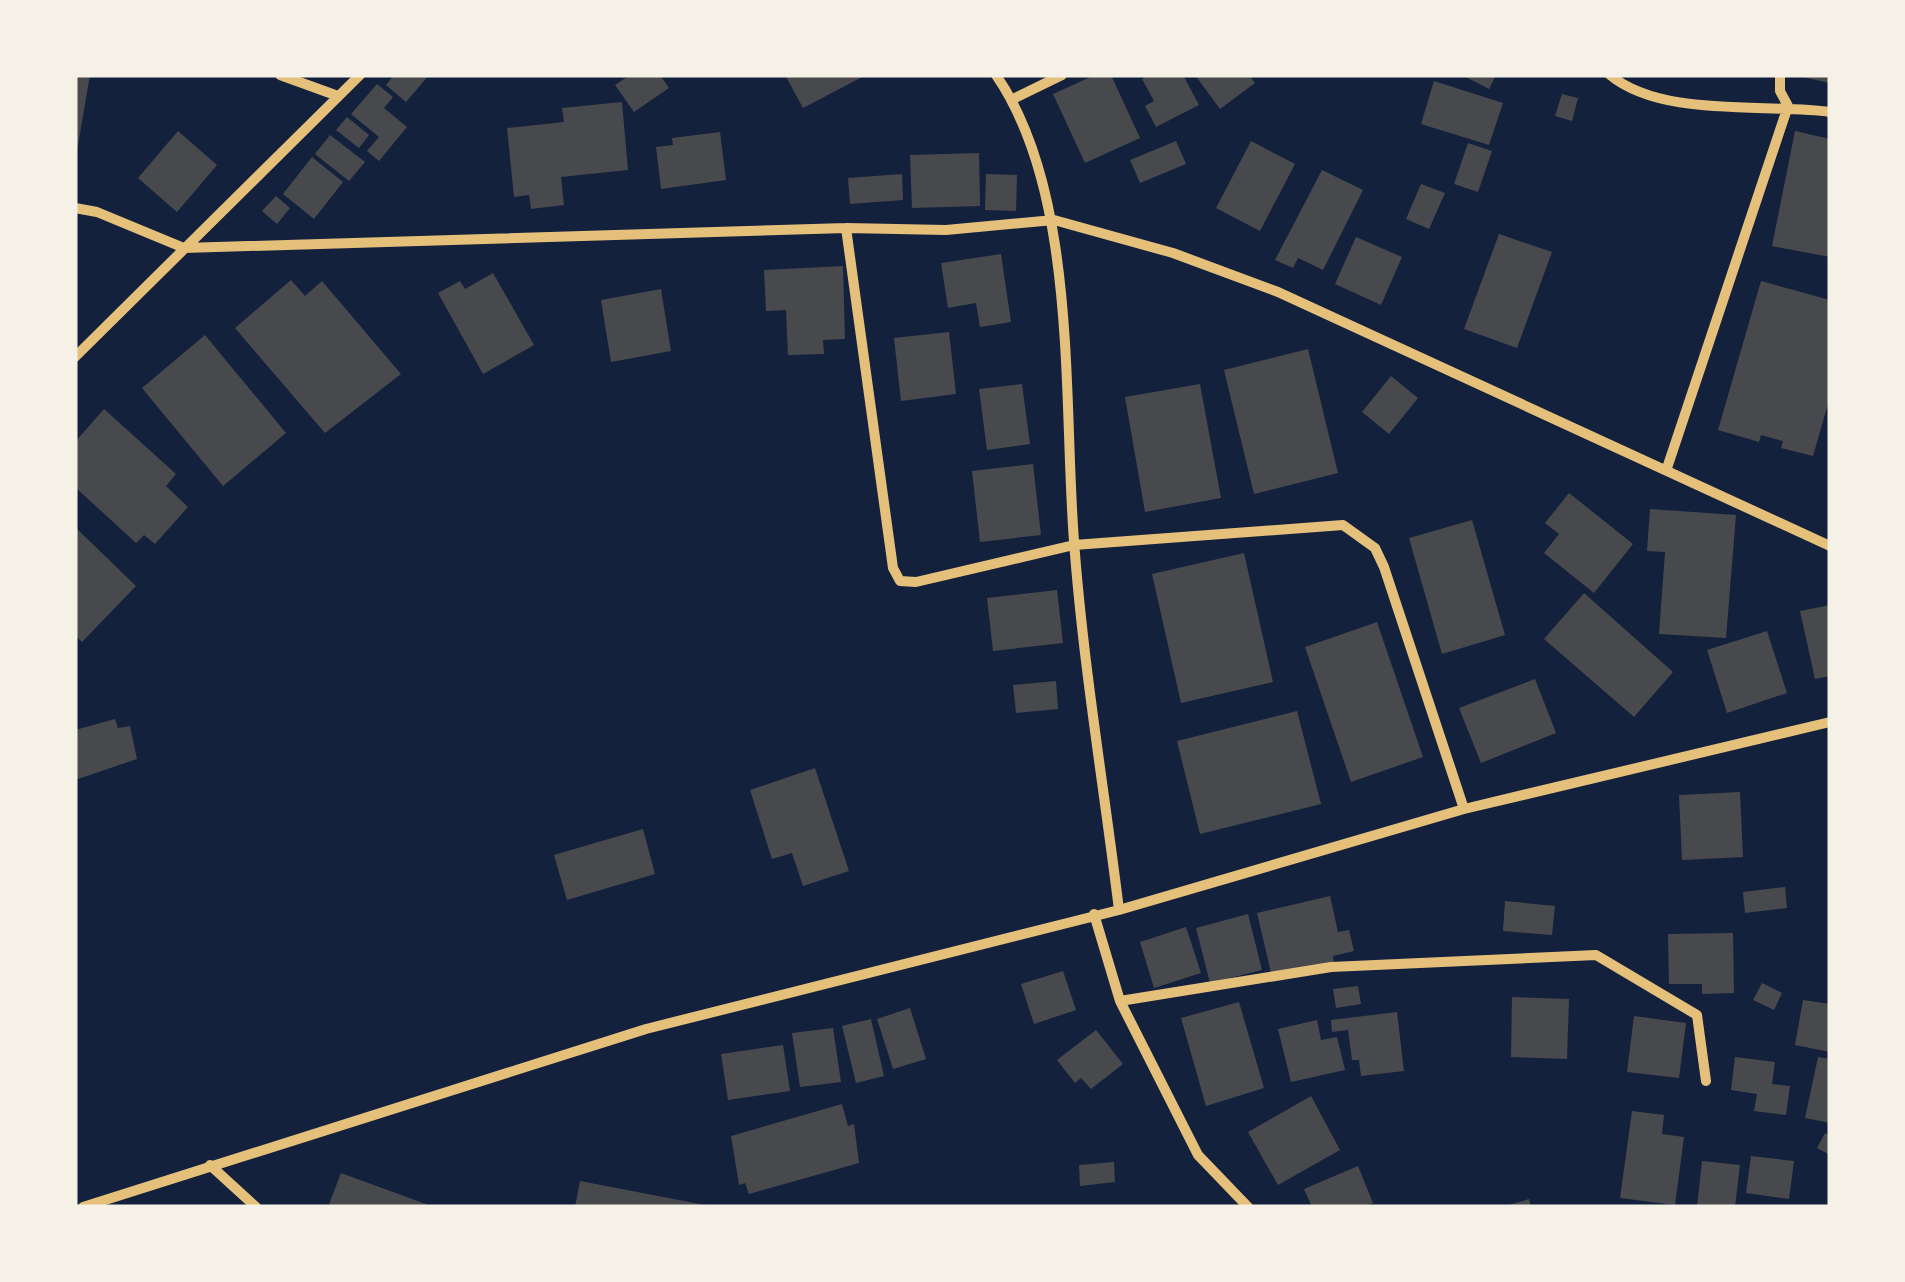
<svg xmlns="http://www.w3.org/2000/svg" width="1905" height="1282" font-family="Poppins,sans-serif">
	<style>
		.building { fill: #48494c }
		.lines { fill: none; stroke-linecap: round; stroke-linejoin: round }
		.minor { stroke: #e5c07b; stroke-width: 10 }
	</style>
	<rect width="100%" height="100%" fill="#14213d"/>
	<path class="building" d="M 75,75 L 90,75 L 77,151 L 75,151 Z
		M 394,75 L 429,75 L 406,102 L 386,85 Z
		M 630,75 L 660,75 L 669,88 L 634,112 L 615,85 Z
		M 785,75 L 866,75 L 803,108 Z
		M 1095,75 L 1111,75 L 1140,138 L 1085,163 L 1053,94 Z
		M 1150,75 L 1183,75 L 1199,105 L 1156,127 L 1145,106 L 1154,101 L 1142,79 Z
		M 1195,75 L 1249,75 L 1255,83 L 1220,109 Z
		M 1462,75 L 1496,75 L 1489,89 Z
		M 1803,75 L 1830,75 L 1830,83 L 1802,77 Z
		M 1434,81 L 1503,103 L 1489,145 L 1421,124 Z
		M 377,84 L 393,97 L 384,108 L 407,127 L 379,161 L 367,151 L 379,137 L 351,114 Z
		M 1562,94 L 1578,98 L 1572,121 L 1555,116 Z
		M 622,102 L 628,170 L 561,177 L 564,205 L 531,209 L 529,195 L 514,197 L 507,128 L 564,122 L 562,108 Z
		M 347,117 L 369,135 L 359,148 L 336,130 Z
		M 178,131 L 217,165 L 177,212 L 138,178 Z
		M 1795,131 L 1830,139 L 1830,257 L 1772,246 Z
		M 720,132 L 726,180 L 661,189 L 656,147 L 673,145 L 672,138 Z
		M 330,135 L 365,162 L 349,181 L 315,154 Z
		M 1176,141 L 1186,164 L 1140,183 L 1130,160 Z
		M 1251,141 L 1295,164 L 1260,231 L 1216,208 Z
		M 1468,143 L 1492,151 L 1478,192 L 1454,184 Z
		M 979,153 L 980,206 L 912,208 L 910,155 Z
		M 312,157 L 343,182 L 314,219 L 283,194 Z
		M 1322,170 L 1363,190 L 1323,270 L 1298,258 L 1293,268 L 1275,260 Z
		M 902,174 L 903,200 L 850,204 L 848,178 Z
		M 986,174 L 1017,175 L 1016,211 L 985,210 Z
		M 1421,184 L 1445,193 L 1429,229 L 1406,219 Z
		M 276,196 L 290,208 L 277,224 L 262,211 Z
		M 1499,234 L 1552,252 L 1517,348 L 1464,329 Z
		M 1356,237 L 1402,257 L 1381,305 L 1335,284 Z
		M 1001,254 L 1011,322 L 980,327 L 976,303 L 948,308 L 941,263 Z
		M 843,266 L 845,339 L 823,340 L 824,354 L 788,355 L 786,310 L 766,311 L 764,270 Z
		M 493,273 L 534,345 L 483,374 L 438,293 L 460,281 L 465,289 Z
		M 291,280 L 305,296 L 322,281 L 401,374 L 325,433 L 235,328 Z
		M 1761,281 L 1830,300 L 1830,397 L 1813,456 L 1781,448 L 1783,441 L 1761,435 L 1759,442 L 1718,430 Z
		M 661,289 L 671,351 L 611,362 L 601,300 Z
		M 949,332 L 956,394 L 901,401 L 894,338 Z
		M 205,335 L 286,433 L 223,486 L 142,388 Z
		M 1308,349 L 1338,473 L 1254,494 L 1224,370 Z
		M 1391,376 L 1418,398 L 1389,434 L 1362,412 Z
		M 1022,384 L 1030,444 L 987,450 L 979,389 Z
		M 1200,384 L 1221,498 L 1145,512 L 1125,397 Z
		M 104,409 L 176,474 L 166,486 L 188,507 L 155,544 L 144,535 L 136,543 L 75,487 L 75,442 Z
		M 1033,464 L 1041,535 L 980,542 L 972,471 Z
		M 1569,493 L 1633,544 L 1594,593 L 1544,553 L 1559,534 L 1545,523 Z
		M 1650,509 L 1736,515 L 1726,638 L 1659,634 L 1665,552 L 1647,551 Z
		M 1472,520 L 1505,635 L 1442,654 L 1409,538 Z
		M 75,527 L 136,586 L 82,642 L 75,635 Z
		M 1244,553 L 1273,682 L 1181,703 L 1152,574 Z
		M 1057,590 L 1063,643 L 993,651 L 987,598 Z
		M 1584,593 L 1673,672 L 1634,717 L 1544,639 Z
		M 1830,605 L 1830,676 L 1815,679 L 1800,611 Z
		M 1377,622 L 1423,757 L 1351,782 L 1305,647 Z
		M 1767,631 L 1787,693 L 1727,713 L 1707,650 Z
		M 1535,679 L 1556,733 L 1481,763 L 1459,708 Z
		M 1056,681 L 1058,709 L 1016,713 L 1013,685 Z
		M 1297,711 L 1321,804 L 1200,834 L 1177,741 Z
		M 115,719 L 118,728 L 130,726 L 137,759 L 75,780 L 75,730 Z
		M 815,768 L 849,871 L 803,886 L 792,853 L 772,859 L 750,790 Z
		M 1740,792 L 1743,857 L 1682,860 L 1679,795 Z
		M 643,829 L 655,874 L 567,900 L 554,855 Z
		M 1785,887 L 1787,908 L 1745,913 L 1743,892 Z
		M 1330,896 L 1338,932 L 1349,930 L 1354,951 L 1333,956 L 1334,962 L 1272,977 L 1257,913 Z
		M 1505,901 L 1555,906 L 1552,935 L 1503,931 Z
		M 1248,914 L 1262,970 L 1210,983 L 1196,928 Z
		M 1186,927 L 1201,973 L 1154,988 L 1140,942 Z
		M 1733,933 L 1734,993 L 1702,994 L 1702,984 L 1669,984 L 1668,934 Z
		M 1063,971 L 1076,1010 L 1034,1024 L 1021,984 Z
		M 1762,983 L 1782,993 L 1774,1010 L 1753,1000 Z
		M 1358,986 L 1361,1004 L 1336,1008 L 1333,989 Z
		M 1512,997 L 1569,999 L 1567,1059 L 1511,1057 Z
		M 1803,1000 L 1830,1004 L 1830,1052 L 1795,1045 Z
		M 1239,1002 L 1264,1088 L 1206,1106 L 1181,1018 Z
		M 910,1008 L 926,1059 L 893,1069 L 877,1019 Z
		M 1397,1012 L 1404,1071 L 1361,1076 L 1359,1060 L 1352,1060 L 1348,1030 L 1332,1032 L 1331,1020 Z
		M 1634,1016 L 1686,1023 L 1679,1078 L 1627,1072 Z
		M 871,1019 L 884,1076 L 856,1083 L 842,1026 Z
		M 1317,1020 L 1321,1040 L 1337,1037 L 1345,1070 L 1291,1082 L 1278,1029 Z
		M 833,1028 L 841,1082 L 800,1087 L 792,1033 Z
		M 1096,1030 L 1123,1064 L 1091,1089 L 1081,1078 L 1075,1083 L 1057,1060 Z
		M 783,1045 L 790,1091 L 728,1100 L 721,1054 Z
		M 1735,1057 L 1775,1062 L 1772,1084 L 1790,1086 L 1786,1115 L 1754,1111 L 1757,1094 L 1731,1090 Z
		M 1818,1057 L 1830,1059 L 1830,1123 L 1805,1118 Z
		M 1311,1096 L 1340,1150 L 1278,1185 L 1248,1132 Z
		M 842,1104 L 848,1126 L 854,1124 L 859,1163 L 749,1194 L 745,1183 L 739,1185 L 731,1136 Z
		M 1632,1111 L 1664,1115 L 1662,1134 L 1684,1137 L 1675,1205 L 1620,1198 Z
		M 1825,1133 L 1830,1136 L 1830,1155 L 1817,1148 Z
		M 1751,1156 L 1794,1161 L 1789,1199 L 1746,1193 Z
		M 1702,1161 L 1740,1165 L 1735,1207 L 1697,1207 Z
		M 1114,1162 L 1115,1182 L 1080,1186 L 1079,1165 Z
		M 1358,1166 L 1373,1203 L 1363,1207 L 1312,1207 L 1304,1189 Z
		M 341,1173 L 434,1207 L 328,1207 Z
		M 580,1181 L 705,1205 L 705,1207 L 575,1207 Z
		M 1529,1199 L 1531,1207 L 1506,1207 L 1505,1206 Z"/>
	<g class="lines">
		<path class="minor" d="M 280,75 L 338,96
			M 996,75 C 1078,194 1063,399 1074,541 C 1083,664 1104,787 1119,910
			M 1610,75 C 1662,118 1764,103 1830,112
			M 1013,99 L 1062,75
			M 75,208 L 97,212 L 184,248 L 846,228 L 946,230 L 1054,220 L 1173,253 L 1278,292 L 1830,546
			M 846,228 L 893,568 L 900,581 L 916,582 L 1074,545 L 1343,525 L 1375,548 L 1384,567 L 1464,809
			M 75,357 L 360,75
			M 1667,468 L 1788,106 L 1780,91 L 1780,75
			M 1094,914 L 1120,1001 L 1198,1155 L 1248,1207
			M 1120,1001 L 1331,967 L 1596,955 L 1697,1015 L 1706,1081
			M 210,1165 L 256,1207
			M 83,1207 L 646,1029 L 1119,910 L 1464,809 L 1830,722"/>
	</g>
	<rect width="1905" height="1282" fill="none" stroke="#f6f1e7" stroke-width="155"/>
</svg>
